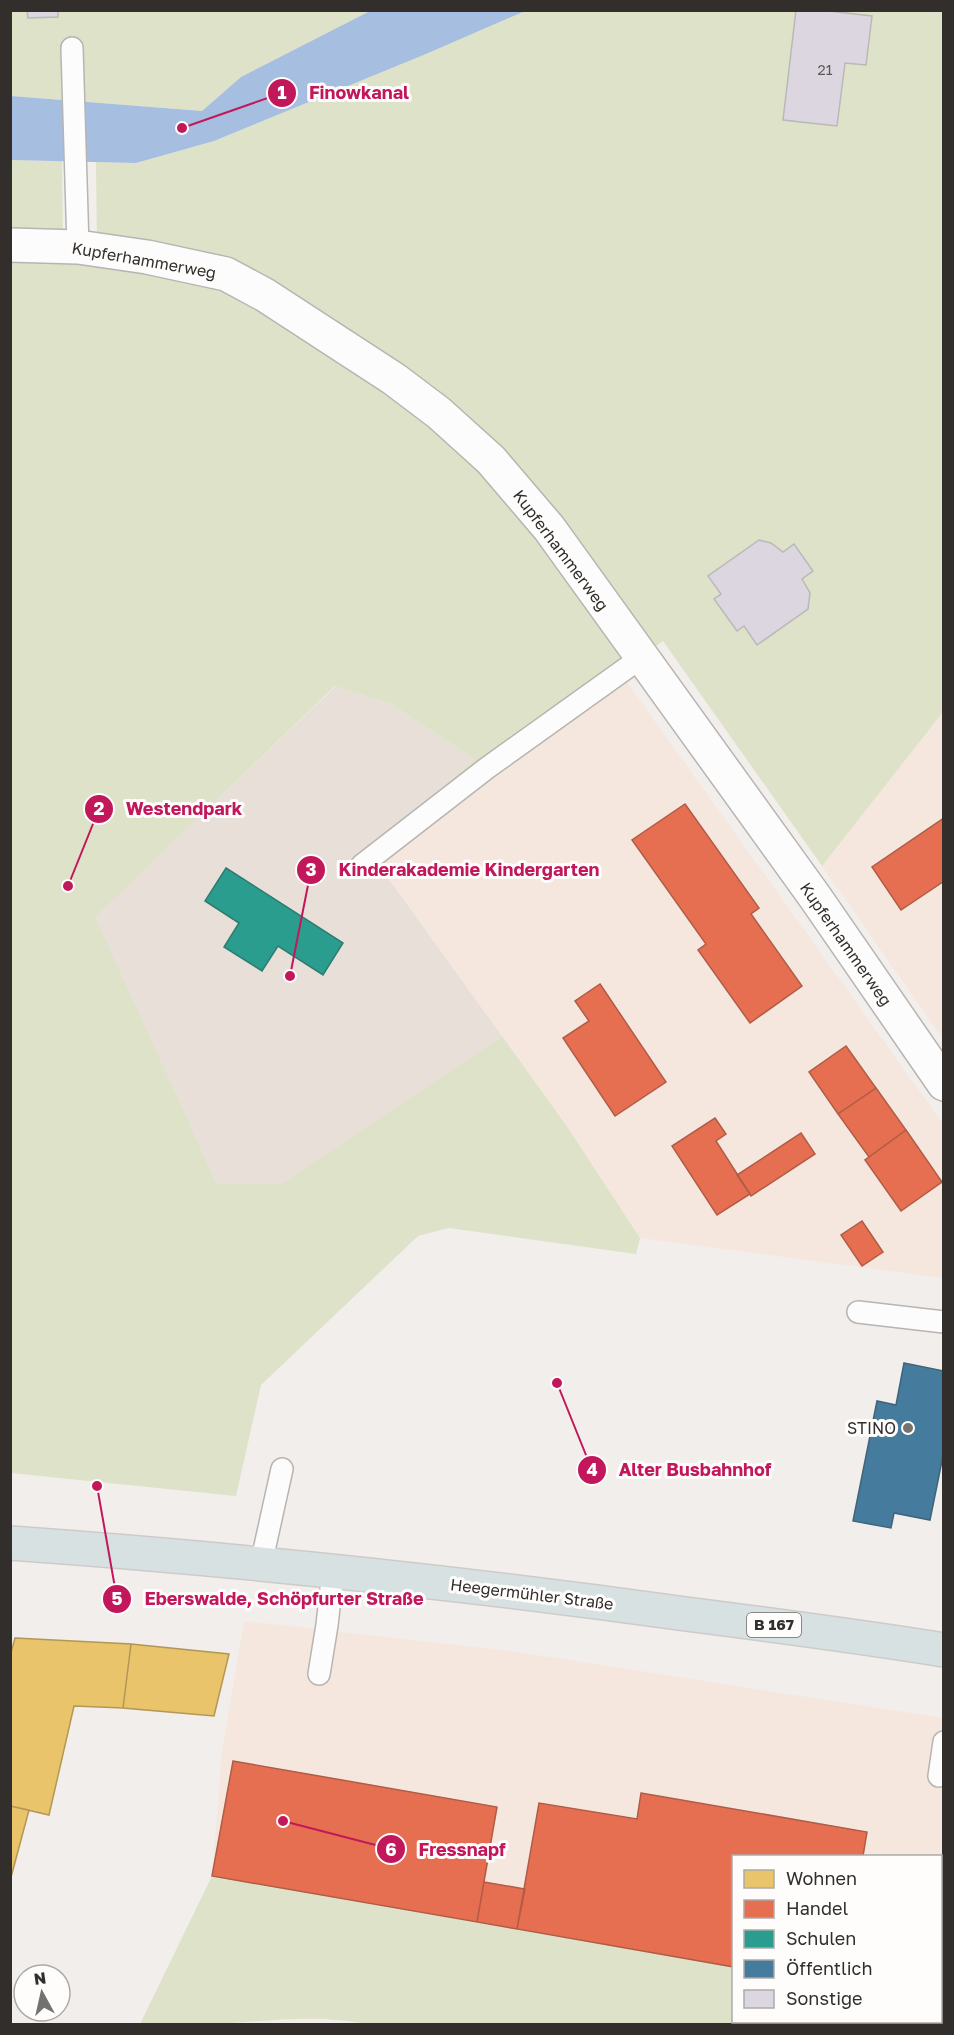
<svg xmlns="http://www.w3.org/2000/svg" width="954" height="2035" font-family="'Golos Text',sans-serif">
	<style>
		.commercial { fill: #f5e7de }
		.built { fill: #e8e0d8 }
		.green { fill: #dee2c8 }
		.water { fill: #a6bedf }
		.homes { fill: #e9c46a; stroke: #b29757; stroke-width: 1.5 }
		.shops { fill: #e76f51; stroke: #b05c46; stroke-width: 1.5 }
		.schools { fill: #2a9d8f; stroke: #2c7c71; stroke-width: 1.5 }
		.public { fill: #457b9d; stroke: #3f647b; stroke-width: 1.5 }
		.building { fill: #dbd6df; stroke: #bab8b8; stroke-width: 1.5 }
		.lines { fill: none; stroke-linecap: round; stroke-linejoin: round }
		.service-casing { stroke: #b7b4b1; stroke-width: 24 }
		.minor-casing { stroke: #b7b4b1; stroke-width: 36 }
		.primary-casing { stroke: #cdcbca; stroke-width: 36 }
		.service { stroke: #fdfcfc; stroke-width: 21 }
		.minor { stroke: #fdfcfc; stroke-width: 33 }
		.primary { stroke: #d8e1e2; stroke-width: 33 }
		.poi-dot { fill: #75716f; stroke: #fefdfb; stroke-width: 2 }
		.labels { text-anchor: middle; stroke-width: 6; stroke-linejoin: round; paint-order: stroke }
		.number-label { font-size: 14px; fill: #5c5859 }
		.shield { fill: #fefdfb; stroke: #6e6c6a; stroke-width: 1.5 }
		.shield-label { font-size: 15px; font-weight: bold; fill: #312e2c }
		.street-label { font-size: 16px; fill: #312e2c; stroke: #fefdfb }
		.poi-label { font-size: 16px; fill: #312e2c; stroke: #fefdfb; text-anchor: end }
		.leader { fill: none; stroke: #c2185b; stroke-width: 2 }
		.callout-dot { fill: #c2185b; stroke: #fefdfb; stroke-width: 2 }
		.mark-label { font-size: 18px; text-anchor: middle; font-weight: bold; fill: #fff }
		.callout-label { font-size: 18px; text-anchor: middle; font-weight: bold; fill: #c2185b; stroke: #fefdfb; stroke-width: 6; stroke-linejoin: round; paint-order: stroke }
	</style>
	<rect width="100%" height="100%" fill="#f2eeeb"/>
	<path class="commercial" d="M 621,674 L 943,1124 L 943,1278 L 640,1238 L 568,1128 L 373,856 Z
		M 943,712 L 943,1039 L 822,866 Z
		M 244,1621 L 511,1651 L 943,1718 L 943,2002 L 940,2002 L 940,1856 L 734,1856 L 733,1967 L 212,1876 L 222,1752 Z"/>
	<path class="built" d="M 336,686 L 391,704 L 474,759 L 373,857 L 502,1036 L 282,1183 L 217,1184 L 94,917 Z"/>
	<path class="green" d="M 10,11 L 370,11 L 241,77 L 202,111 L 11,96 Z
		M 525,11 L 943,11 L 943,712 L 822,866 L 663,641 L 373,856 L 474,759 L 391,704 L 335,686 L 95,917 L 217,1184 L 282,1183 L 502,1036 L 568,1128 L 640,1238 L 636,1254 L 449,1228 L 418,1236 L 261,1385 L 236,1496 L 11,1473 L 11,160 L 62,161 L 63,246 L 97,249 L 96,162 L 136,163 L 214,141 L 426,54 Z
		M 212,1876 L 733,1967 L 734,2022 L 940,2022 L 941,2002 L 943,2002 L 943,2024 L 365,2024 C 317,2013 263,2022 214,2024 C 189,2026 165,2025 140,2024 Z"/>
	<path class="water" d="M 370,11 L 525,11 L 426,54 L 214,141 L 136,163 L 11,160 L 11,96 L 202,111 L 241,77 Z"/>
	<path class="homes" d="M 15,1638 L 131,1644 L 123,1708 L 74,1706 L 49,1815 L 10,1806 L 10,1656 Z
		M 131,1644 L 229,1654 L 214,1716 L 123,1708 Z
		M 10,1806 L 29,1810 L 10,1881 Z"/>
	<path class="shops" d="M 685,804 L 759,908 L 751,914 L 802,986 L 750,1023 L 698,950 L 706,944 L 632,840 Z
		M 944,818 L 944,881 L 901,910 L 872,867 Z
		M 600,984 L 666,1082 L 615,1116 L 563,1038 L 589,1021 L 575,1001 Z
		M 846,1046 L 876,1088 L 838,1114 L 809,1072 Z
		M 876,1088 L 906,1130 L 869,1157 L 838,1114 Z
		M 715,1118 L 726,1134 L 716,1141 L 750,1194 L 717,1215 L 672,1146 Z
		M 906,1130 L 942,1182 L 901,1211 L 865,1160 Z
		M 801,1133 L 815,1154 L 751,1196 L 737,1175 Z
		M 862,1221 L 883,1252 L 862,1266 L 841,1235 Z
		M 233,1761 L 497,1807 L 477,1922 L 212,1876 Z
		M 641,1793 L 867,1832 L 863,1856 L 734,1856 L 734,1967 L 517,1929 L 539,1803 L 637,1819 Z
		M 484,1882 L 525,1889 L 517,1929 L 477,1922 Z"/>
	<path class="schools" d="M 226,868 L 343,943 L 323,975 L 278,946 L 262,971 L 224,947 L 239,923 L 205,901 Z"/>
	<path class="public" d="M 904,1363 L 944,1371 L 944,1451 L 930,1520 L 894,1513 L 891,1528 L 853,1521 L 877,1401 L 896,1405 Z"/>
	<path class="building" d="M 27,10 L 58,10 L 58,17 L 28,18 Z
		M 796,10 L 820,10 L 872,16 L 866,65 L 845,63 L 837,126 L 783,120 Z
		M 759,540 L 771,543 L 783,552 L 794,544 L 813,571 L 802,579 L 810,593 L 808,609 L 757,645 L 744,626 L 737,631 L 714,599 L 721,594 L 708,576 Z"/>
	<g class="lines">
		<defs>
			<path id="service" d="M 72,48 L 78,247
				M 362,865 L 487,768 L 642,657
				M 858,1312 L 944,1322
				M 261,1564 L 282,1469
				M 319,1674 L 327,1625 L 333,1571
				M 939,1776 L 944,1742"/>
			<path id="minor" d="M 10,245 L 78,247 L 147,257 L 226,274 L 265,295 L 394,379 L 439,413 L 491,460 L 549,528 L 815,897 L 944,1084"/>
			<path id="primary" d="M 10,1543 C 237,1559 462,1583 686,1614 C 772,1625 858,1636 944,1650"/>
		</defs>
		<use href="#service" class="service-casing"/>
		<use href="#minor" class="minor-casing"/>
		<use href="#primary" class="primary-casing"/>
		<use href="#service" class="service"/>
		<use href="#minor" class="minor"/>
		<use href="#primary" class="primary"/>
	</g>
	<circle class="poi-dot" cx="908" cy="1428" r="6"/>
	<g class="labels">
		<g class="number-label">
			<text x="825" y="75">21</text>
		</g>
		<rect class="shield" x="747" y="1613" width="54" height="24" rx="4.5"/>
		<g class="shield-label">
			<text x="774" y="1630">B 167</text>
		</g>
		<g class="street-label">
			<text transform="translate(144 260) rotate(10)" y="6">Kupferhammerweg</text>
			<text transform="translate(561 550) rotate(53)" y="6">Kupferhammerweg</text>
			<text transform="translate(846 944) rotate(55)" y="6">Kupferhammerweg</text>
			<text transform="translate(532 1594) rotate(7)" y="6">Heegermühler Straße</text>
		</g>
		<g class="poi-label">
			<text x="896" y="1434">STINO</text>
		</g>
	</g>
	<path class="leader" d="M182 128L282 93M68 886L99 809M290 976L311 870M557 1383L592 1470M97 1486L117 1599M283 1821L391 1849"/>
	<g class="callout-dot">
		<circle cx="182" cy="128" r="6"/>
		<circle cx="68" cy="886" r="6"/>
		<circle cx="290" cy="976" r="6"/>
		<circle cx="557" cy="1383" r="6"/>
		<circle cx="97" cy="1486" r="6"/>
		<circle cx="283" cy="1821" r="6"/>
		<circle cx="282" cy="93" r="15"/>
		<circle cx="99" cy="809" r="15"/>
		<circle cx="311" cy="870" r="15"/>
		<circle cx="592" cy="1470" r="15"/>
		<circle cx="117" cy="1599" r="15"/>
		<circle cx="391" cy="1849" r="15"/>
	</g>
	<g class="mark-label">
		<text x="282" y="99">1</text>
		<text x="99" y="815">2</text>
		<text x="311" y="876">3</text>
		<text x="592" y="1476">4</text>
		<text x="117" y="1605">5</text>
		<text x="391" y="1856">6</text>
	</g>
	<g class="callout-label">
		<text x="359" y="99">Finowkanal</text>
		<text x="184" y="815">Westendpark</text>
		<text x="469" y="876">Kinderakademie Kindergarten</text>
		<text x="695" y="1476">Alter Busbahnhof</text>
		<text x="284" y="1605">Eberswalde, Schöpfurter Straße</text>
		<text x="462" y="1856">Fressnapf</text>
	</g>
	<rect width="954" height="2035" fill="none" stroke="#312e2c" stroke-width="24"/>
	<rect x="732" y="1855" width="210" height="168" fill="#fefdfb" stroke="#acaaa8" stroke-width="1.5"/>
	<rect x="744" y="1870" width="30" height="18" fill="#e9c46a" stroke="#acaaa8" stroke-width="1.5"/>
	<text x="786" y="1885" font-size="18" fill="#312e2c">Wohnen</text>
	<rect x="744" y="1900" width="30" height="18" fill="#e76f51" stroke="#acaaa8" stroke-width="1.5"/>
	<text x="786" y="1915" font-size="18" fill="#312e2c">Handel</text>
	<rect x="744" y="1930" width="30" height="18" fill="#2a9d8f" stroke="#acaaa8" stroke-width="1.5"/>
	<text x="786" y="1945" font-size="18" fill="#312e2c">Schulen</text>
	<rect x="744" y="1960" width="30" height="18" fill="#457b9d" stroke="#acaaa8" stroke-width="1.5"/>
	<text x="786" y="1975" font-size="18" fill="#312e2c">Öffentlich</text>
	<rect x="744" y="1990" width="30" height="18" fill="#dbd6df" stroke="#acaaa8" stroke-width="1.5"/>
	<text x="786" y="2005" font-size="18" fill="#312e2c">Sonstige</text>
	<g transform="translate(42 1993) rotate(352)"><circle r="28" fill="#fefdfb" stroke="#acaaa8" stroke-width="1.5"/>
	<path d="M0-4.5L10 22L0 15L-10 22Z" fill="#75716f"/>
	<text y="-9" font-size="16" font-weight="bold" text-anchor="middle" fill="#312e2c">N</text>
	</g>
</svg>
